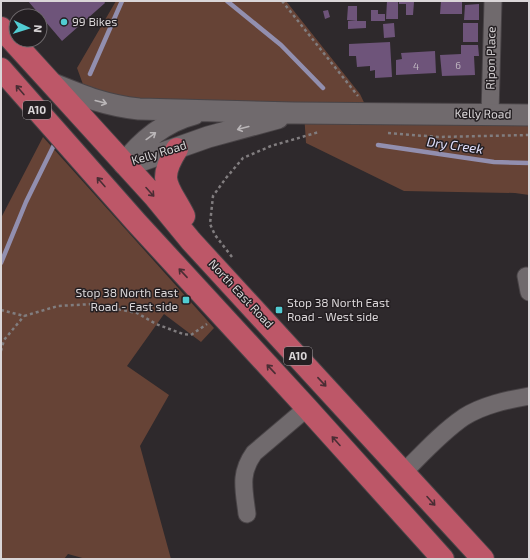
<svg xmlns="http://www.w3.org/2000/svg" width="530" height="560" font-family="'Exo 2',sans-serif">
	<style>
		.green { fill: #664336 }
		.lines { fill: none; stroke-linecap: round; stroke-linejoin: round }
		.stream { stroke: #928faf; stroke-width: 4.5 }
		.building { fill: #6e547a }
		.minor-casing { stroke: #494447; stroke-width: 19 }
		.tertiary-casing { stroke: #494447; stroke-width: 23 }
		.trunk-casing { stroke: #494447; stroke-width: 24 }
		.path { stroke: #817d7f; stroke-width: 2.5; stroke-dasharray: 3 3; stroke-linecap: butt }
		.minor { stroke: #706a6d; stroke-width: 17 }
		.tertiary { stroke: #706a6d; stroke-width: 21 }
		.trunk { stroke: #bd5768; stroke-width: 22 }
		.oneway { stroke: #4a2d34 }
		.oneway2 { stroke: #bab6b8 }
		.poi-dot { fill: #51ccd2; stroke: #241f22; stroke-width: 1.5 }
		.labels { text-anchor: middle; stroke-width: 3; stroke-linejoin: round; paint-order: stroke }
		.number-label { font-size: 10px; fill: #bfb6c0 }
		.shield { fill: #241f22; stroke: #a39fa1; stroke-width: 1 }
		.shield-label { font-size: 11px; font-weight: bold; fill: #dad6d8 }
		.poi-label { font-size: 12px; fill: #dad6d8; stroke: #241f22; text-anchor: start }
		.street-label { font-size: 12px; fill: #dad6d8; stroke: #241f22 }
		.water-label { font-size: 13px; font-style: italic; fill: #e0dffc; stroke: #241f22 }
	</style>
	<rect width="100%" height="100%" fill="#2e292c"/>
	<path class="green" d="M 116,1 L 286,1 L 360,94 L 369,113 L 529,115 L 529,195 L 515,193 L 404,191 L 306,143 L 304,113 L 88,98 L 77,68 Z
		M 43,137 L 214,328 L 201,342 L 164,314 L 127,366 L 169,395 L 140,446 L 171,559 L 86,559 L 68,554 L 64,559 L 1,559 L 1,218 Z"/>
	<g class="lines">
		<path class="stream" d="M 227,1 L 281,45 L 323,88
			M 90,74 L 122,1
			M 378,145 L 494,162 L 529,163
			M 1,263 L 26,202 L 54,145"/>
	</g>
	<path class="building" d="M 28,1 L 104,1 L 105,3 L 62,41 Z
		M 387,1 L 398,1 L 398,19 L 386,19 Z
		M 399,1 L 414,2 L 413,15 L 406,15 L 406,4 L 399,4 Z
		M 441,1 L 462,1 L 462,14 L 440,14 Z
		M 479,4 L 479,20 L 464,20 L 465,5 Z
		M 348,6 L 357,6 L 357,21 L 347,20 Z
		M 328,10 L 330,17 L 325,19 L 323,11 Z
		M 371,10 L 378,10 L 378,14 L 385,14 L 385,21 L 371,21 Z
		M 348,21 L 366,21 L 366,28 L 348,29 Z
		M 394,23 L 395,37 L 384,38 L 383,24 Z
		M 463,23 L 478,23 L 478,42 L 463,42 Z
		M 390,42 L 392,77 L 375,78 L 375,70 L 370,71 L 370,66 L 357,67 L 356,56 L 349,56 L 349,44 Z
		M 461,45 L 478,45 L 479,56 L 474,56 L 475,75 L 442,76 L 440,55 L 461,54 Z
		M 435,51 L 436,73 L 396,75 L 396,60 L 402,59 L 401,53 Z"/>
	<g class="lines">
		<defs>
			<path id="minor" d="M 490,114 L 493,1
				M 526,276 L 529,292
				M 404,472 C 423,453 442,432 464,417 C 483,405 507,400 529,396
				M 247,514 C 244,489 239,474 254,453 L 307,408"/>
			<path id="tertiary" d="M 51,83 C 83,96 104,105 139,109 L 294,113 L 529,115
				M 124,164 L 143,160 L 208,137 L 278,118
				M 124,164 C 141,141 166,121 194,114"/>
			<path id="trunk" d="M 1,28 L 154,196 L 191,241 L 483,559
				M 1,69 L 136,222 L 307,408 L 443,559
				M 177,149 C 156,182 169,186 184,216"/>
		</defs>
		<use href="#minor" class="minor-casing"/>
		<use href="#tertiary" class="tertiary-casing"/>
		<use href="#trunk" class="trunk-casing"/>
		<path class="path" d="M 282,1 L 358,96
			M 388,133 L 438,137 L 529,135
			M 232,257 L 215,235 L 210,224 L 213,196 L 226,178 L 243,158 L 271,146 L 319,132
			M 1,310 L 24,316 L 58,306 L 93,304 L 137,313 L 156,324 L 183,334 L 191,335 L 207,324
			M 1,351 L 4,340 L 24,316"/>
		<use href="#minor" class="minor"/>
		<use href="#tertiary" class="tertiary"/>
		<use href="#trunk" class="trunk"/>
	</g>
	<defs><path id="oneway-shaft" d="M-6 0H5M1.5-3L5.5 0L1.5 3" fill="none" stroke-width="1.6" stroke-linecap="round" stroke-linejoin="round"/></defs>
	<g class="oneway">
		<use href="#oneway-shaft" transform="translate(20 90) rotate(-131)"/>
		<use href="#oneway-shaft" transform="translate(101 182) rotate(-131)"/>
		<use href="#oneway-shaft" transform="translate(150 192) rotate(48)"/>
		<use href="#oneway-shaft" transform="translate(183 273) rotate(-133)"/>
		<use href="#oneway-shaft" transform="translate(271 369) rotate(-133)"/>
		<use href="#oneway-shaft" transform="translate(322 382) rotate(47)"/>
		<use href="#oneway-shaft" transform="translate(336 441) rotate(-132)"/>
		<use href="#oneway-shaft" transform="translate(431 501) rotate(48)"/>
	</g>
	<g class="oneway2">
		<use href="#oneway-shaft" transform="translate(101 102) rotate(15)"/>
		<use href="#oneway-shaft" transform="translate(243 128) rotate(165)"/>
		<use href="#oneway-shaft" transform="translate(151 136) rotate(-36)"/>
	</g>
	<g class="poi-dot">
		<circle cx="64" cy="22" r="4"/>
		<rect x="182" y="296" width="8" height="8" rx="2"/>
		<rect x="275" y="306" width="8" height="8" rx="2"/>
	</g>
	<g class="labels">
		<g class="number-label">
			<text x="458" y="69">6</text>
			<text x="416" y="70">4</text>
		</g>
		<g class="shield">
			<rect x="23" y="101" width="28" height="18" rx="3"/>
			<rect x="284" y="347" width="28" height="18" rx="3"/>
		</g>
		<g class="shield-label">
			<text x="37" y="114">A10</text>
			<text x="298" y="360">A10</text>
		</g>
		<g class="poi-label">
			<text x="72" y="26">99 Bikes</text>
			<text x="178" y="297" text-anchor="end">Stop 38 North East<tspan x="178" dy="14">Road - East side</tspan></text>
			<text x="287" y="307">Stop 38 North East<tspan x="287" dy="14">Road - West side</tspan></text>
		</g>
		<g class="street-label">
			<text transform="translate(491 58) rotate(-89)" y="4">Ripon Place</text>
			<text transform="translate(483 114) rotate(1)" y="4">Kelly Road</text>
			<text transform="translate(159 153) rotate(-17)" y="4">Kelly Road</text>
			<text transform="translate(241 294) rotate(47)" y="4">North East Road</text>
		</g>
		<g class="water-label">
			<text transform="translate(455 145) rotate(8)" y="5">Dry Creek</text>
		</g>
	</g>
	<rect width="530" height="560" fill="none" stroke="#dad6d8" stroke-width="4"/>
	<g transform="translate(28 28) rotate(94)"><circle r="19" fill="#241f22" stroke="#6d686b"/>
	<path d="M0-3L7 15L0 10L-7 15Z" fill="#51ccd2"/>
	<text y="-6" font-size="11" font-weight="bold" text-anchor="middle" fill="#dad6d8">N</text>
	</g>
</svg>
